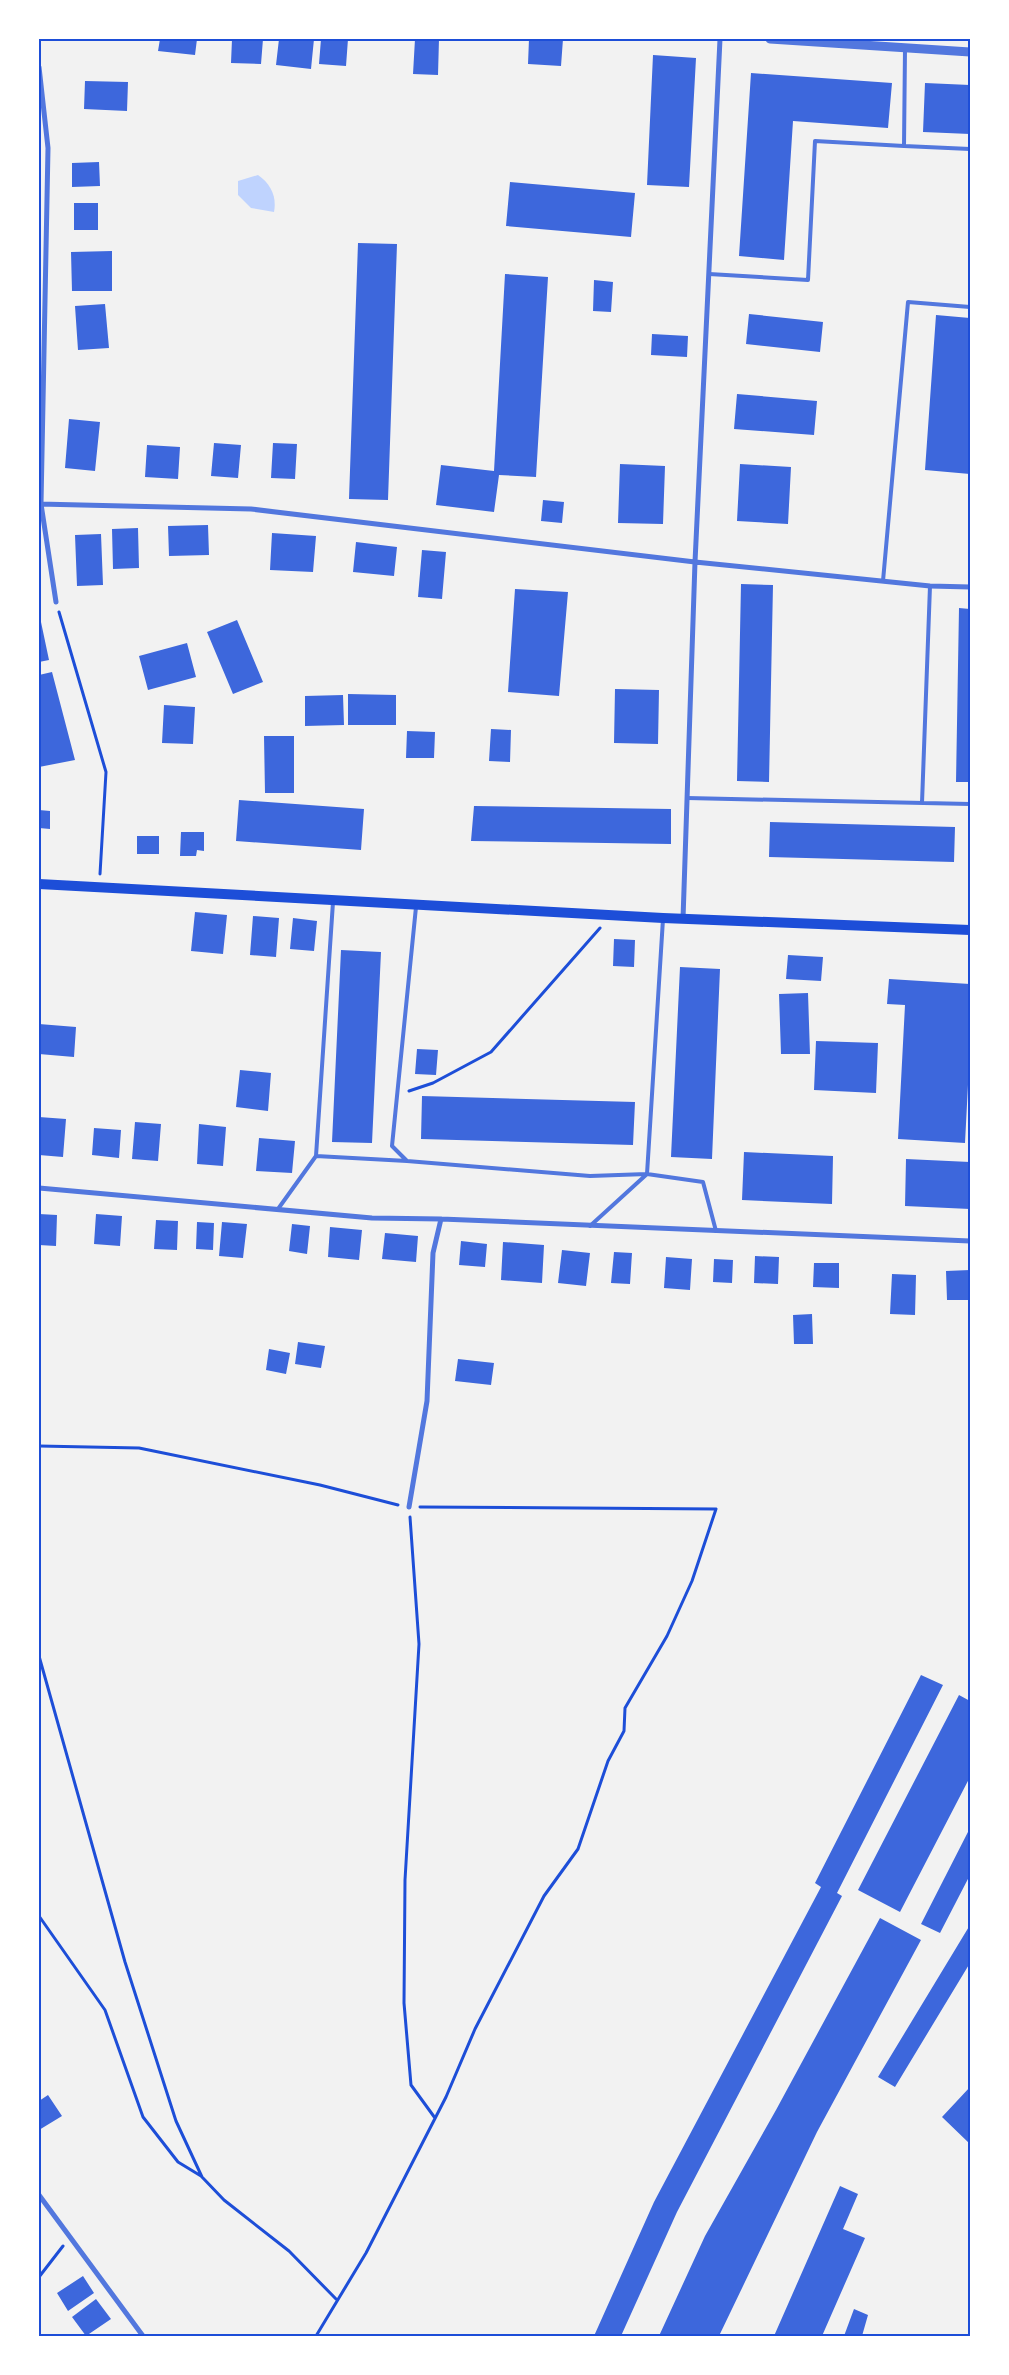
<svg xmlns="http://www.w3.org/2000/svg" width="1009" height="2375" font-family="'Roboto Condensed',sans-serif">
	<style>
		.water { fill: #bfd3fe }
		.building { fill: #3d67dc }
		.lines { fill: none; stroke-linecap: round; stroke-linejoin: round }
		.path { stroke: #1d4ed8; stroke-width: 3 }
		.service { stroke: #5277de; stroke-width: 4 }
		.minor { stroke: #5277de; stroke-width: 5 }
		.tertiary { stroke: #5277de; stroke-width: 9 }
		.secondary { stroke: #1d4ed8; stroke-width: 10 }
		.neatline { fill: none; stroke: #1d4ed8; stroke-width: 2 }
	</style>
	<rect width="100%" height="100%" fill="#f2f2f2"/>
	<path class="water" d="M 258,175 C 271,184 277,197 274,212 L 251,208 L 238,195 L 238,181 Z"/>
	<path class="building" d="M 160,39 L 197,39 L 195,55 L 158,51 Z
		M 232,39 L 263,39 L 261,64 L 231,63 Z
		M 279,39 L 314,39 L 311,69 L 276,65 Z
		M 321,39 L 348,39 L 346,66 L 319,64 Z
		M 415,39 L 439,39 L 438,75 L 413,74 Z
		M 529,39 L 563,39 L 561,66 L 528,64 Z
		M 653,55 L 696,58 L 689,187 L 647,185 Z
		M 751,73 L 892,83 L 888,128 L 793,121 L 784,260 L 739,256 Z
		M 85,81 L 128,82 L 127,111 L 84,109 Z
		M 925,83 L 970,85 L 970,134 L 923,132 Z
		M 99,162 L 100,186 L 72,187 L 72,163 Z
		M 510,182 L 635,193 L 631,237 L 506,226 Z
		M 74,203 L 98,203 L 98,230 L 74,230 Z
		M 358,243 L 397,244 L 388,500 L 349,499 Z
		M 112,251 L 112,291 L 72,291 L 71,252 Z
		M 505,274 L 548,277 L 536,477 L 499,475 L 494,512 L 436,505 L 441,465 L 494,471 Z
		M 594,280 L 613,282 L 611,312 L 593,311 Z
		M 105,304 L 109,348 L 78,350 L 75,306 Z
		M 749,314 L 823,322 L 820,352 L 746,344 Z
		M 936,315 L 970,318 L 970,474 L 925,470 Z
		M 652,334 L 688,336 L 687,357 L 651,355 Z
		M 737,394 L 817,401 L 814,435 L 734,429 Z
		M 69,419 L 100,422 L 95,471 L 65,468 Z
		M 214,443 L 241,445 L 238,478 L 211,476 Z
		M 273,443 L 297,444 L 295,479 L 271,478 Z
		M 147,445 L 180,447 L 178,479 L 145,477 Z
		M 620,464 L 665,466 L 663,524 L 618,523 Z
		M 740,464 L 791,467 L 788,524 L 737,521 Z
		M 543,500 L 564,502 L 562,523 L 541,521 Z
		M 208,525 L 209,555 L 169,556 L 168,526 Z
		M 138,528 L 139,568 L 113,569 L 112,529 Z
		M 272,533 L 316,536 L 313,572 L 270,570 Z
		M 101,534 L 103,585 L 77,586 L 75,535 Z
		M 356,542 L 397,547 L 394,576 L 353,572 Z
		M 422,550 L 446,552 L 442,599 L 418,597 Z
		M 741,584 L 773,585 L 769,782 L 737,781 Z
		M 515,589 L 568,592 L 559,696 L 508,692 Z
		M 959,608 L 970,609 L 970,782 L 956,782 Z
		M 237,620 L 263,682 L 233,694 L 207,632 Z
		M 39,622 L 41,622 L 49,660 L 39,662 Z
		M 187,643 L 196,677 L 148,690 L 139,656 Z
		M 52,672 L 75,760 L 39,767 L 39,675 Z
		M 615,689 L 659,690 L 658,744 L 614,743 Z
		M 348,694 L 396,695 L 396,725 L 348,725 Z
		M 343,695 L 344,725 L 305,726 L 305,696 Z
		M 164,705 L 195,707 L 193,744 L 162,743 Z
		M 491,729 L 511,730 L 510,762 L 489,761 Z
		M 407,731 L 435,732 L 434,758 L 406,758 Z
		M 264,736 L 294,736 L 294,793 L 265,793 Z
		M 239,800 L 364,809 L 361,850 L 236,841 Z
		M 474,806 L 671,809 L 671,844 L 471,841 Z
		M 39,810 L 50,811 L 50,829 L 39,828 Z
		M 770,822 L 955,827 L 954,862 L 769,857 Z
		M 181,832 L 204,832 L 204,851 L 197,850 L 196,856 L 180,856 Z
		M 137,836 L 159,836 L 159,854 L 137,854 Z
		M 195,912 L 227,915 L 223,954 L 191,951 Z
		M 253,916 L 279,918 L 276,957 L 250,955 Z
		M 293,918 L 317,921 L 314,951 L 290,949 Z
		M 614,939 L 635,940 L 634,967 L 613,966 Z
		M 341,950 L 381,952 L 372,1143 L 332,1142 Z
		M 788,955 L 823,957 L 821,981 L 786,979 Z
		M 680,967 L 720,969 L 712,1159 L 671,1157 Z
		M 889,979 L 970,984 L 970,1046 L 965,1143 L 898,1139 L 905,1005 L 887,1004 Z
		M 808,993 L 810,1054 L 781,1054 L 779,994 Z
		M 39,1024 L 76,1027 L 74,1057 L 39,1054 Z
		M 816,1041 L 878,1043 L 876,1093 L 814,1090 Z
		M 417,1049 L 438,1050 L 436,1075 L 415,1074 Z
		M 240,1070 L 271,1073 L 268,1111 L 236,1107 Z
		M 422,1096 L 635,1102 L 633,1145 L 421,1139 Z
		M 39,1117 L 66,1119 L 63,1157 L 39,1155 Z
		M 135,1122 L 161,1124 L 158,1161 L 132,1159 Z
		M 199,1124 L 226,1127 L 223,1166 L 197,1164 Z
		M 94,1128 L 121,1130 L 119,1158 L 92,1155 Z
		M 259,1138 L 295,1141 L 292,1173 L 256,1171 Z
		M 744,1152 L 833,1156 L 832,1204 L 742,1200 Z
		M 906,1159 L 970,1162 L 970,1209 L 905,1206 Z
		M 39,1214 L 57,1215 L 56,1246 L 39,1245 Z
		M 96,1214 L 122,1216 L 120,1246 L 94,1244 Z
		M 156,1220 L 178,1221 L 177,1250 L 154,1249 Z
		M 197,1222 L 214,1223 L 213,1250 L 196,1249 Z
		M 222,1222 L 247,1224 L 243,1258 L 219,1256 Z
		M 292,1224 L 310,1226 L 307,1254 L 289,1251 Z
		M 330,1227 L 362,1230 L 359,1260 L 328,1257 Z
		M 385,1233 L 418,1236 L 416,1262 L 382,1259 Z
		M 461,1241 L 487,1244 L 485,1267 L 459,1265 Z
		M 503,1242 L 544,1245 L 542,1283 L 501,1280 Z
		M 562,1250 L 590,1253 L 586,1286 L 558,1283 Z
		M 614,1252 L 632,1253 L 630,1284 L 611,1283 Z
		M 755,1256 L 779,1257 L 778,1284 L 754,1283 Z
		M 666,1257 L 692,1259 L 690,1290 L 664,1288 Z
		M 714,1259 L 733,1260 L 732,1283 L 713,1282 Z
		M 814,1263 L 839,1263 L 839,1288 L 813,1287 Z
		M 970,1270 L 970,1300 L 947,1300 L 946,1271 Z
		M 892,1274 L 916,1275 L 915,1315 L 890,1314 Z
		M 812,1314 L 813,1344 L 794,1344 L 793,1315 Z
		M 298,1342 L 325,1346 L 321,1368 L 295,1364 Z
		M 269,1349 L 290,1353 L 286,1374 L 266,1370 Z
		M 458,1359 L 494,1363 L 491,1385 L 455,1381 Z
		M 921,1675 L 943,1685 L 837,1893 L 842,1896 L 677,2212 L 621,2336 L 594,2336 L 654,2202 L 821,1887 L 815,1883 Z
		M 959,1695 L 970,1701 L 970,1777 L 900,1912 L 858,1890 Z
		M 970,1828 L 970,1875 L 940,1933 L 921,1924 Z
		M 880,1918 L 921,1940 L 817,2132 L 719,2336 L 659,2336 L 705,2236 L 776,2110 Z
		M 970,1925 L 970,1963 L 895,2087 L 878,2077 Z
		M 970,2087 L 970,2144 L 942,2117 Z
		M 48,2095 L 62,2116 L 39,2130 L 39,2101 Z
		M 840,2186 L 858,2194 L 843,2229 L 865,2238 L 822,2336 L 774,2336 Z
		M 83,2276 L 94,2293 L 68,2311 L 57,2293 Z
		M 96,2299 L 111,2319 L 86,2336 L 72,2317 Z
		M 854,2309 L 868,2315 L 862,2336 L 844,2336 Z"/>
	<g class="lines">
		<path class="path" d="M 59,612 L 106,772 L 100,874
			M 409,1091 L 433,1083 L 491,1052 L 600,928
			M 39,1446 L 139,1448 L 320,1485 L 398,1505
			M 410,1517 L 419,1644 L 405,1880 L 404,2003 L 411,2085 L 435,2118
			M 39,1656 L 125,1962 L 176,2121 L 202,2177 L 224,2200 L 289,2251 L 337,2300
			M 39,1916 L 105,2010 L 143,2117 L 178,2162 L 201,2176
			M 39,2277 L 63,2246
			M 316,2336 L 366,2253 L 446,2097 L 475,2029 L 544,1896 L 578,1849 L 608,1761 L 624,1731 L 625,1708 L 667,1636 L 692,1581 L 716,1509 L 420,1507"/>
		<path class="service" d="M 905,49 L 904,146 L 970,149
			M 709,274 L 808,280 L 815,141 L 904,146
			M 883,581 L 908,302 L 970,307
			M 687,798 L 970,804
			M 922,803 L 930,586
			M 416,907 L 392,1146 L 407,1161 L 590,1176 L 647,1174 L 663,919
			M 316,1156 L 333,902
			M 278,1209 L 316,1156 L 407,1161
			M 590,1226 L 647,1174 L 703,1182 L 716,1231"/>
		<path class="minor" d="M 39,67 L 48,148 L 41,504 L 56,602
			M 39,504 L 251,509 L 695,562 L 930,586 L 970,587
			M 683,919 L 695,562 L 720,39
			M 39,1188 L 372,1218 L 441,1219 L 970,1241
			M 409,1507 L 427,1401 L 433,1253 L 441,1219
			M 39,2195 L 143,2336"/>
		<path class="tertiary" d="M 770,39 L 970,52"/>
		<path class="secondary" d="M 39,884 L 663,918 L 970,930"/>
	</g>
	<rect width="1009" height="2375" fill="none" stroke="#ffffff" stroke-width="80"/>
	<rect x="40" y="40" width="929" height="2295" class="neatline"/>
</svg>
